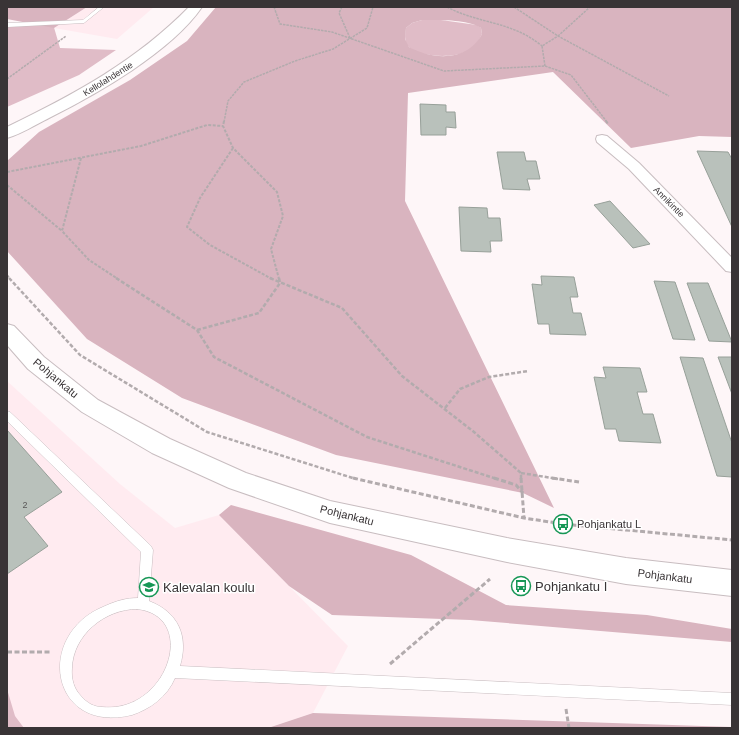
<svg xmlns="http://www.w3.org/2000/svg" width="739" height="735" font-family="Arial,sans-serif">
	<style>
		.built { fill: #ffebf0 }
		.green { fill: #e0bcc7 }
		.forest { fill: #d9b4bf; fill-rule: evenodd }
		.building { fill: #b9c1bb; stroke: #97a099 }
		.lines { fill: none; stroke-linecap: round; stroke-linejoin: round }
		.lane-casing { stroke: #c8bdc0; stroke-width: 1 }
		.street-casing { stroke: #c8bdc0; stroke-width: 2 }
		.secondary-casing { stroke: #c8bdc0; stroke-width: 2 }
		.path-far3 { stroke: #b2abad; stroke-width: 1.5; stroke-dasharray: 2.5 1; stroke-linecap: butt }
		.path-far2 { stroke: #b2abad; stroke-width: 2; stroke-dasharray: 3 1.5; stroke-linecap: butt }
		.path-far1 { stroke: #b2abad; stroke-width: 2.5; stroke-dasharray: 4 2; stroke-linecap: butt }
		.path { stroke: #b2abad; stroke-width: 3; stroke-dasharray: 5 2.5; stroke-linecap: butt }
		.lane { fill: #fff; fill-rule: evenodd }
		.street { fill: #fff; fill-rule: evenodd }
		.secondary { fill: #fff; fill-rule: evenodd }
		.labels { text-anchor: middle; stroke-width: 3; stroke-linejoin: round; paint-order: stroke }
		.far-street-label { font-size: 9px; fill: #393436; stroke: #fff }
		.number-label { font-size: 9px; fill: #595757 }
		.street-label { font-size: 11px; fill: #393436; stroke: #fff }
		.poi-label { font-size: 11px; fill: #393436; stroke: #fff; text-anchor: start }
		.near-poi-label { font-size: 13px; fill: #393436; stroke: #fff; text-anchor: start }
	</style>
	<rect width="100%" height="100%" fill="#fef6f8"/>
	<path class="built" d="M 87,7 L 154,7 L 117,39 L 54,28 Z
		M 7,381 L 120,484 L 175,528 L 219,515 L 348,646 L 313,713 L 268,728 L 7,728 Z"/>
	<path class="green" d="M 422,20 L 441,20 L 477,25 L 481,28 L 482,34 C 478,43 472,50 462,53 C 450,58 418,57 408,46 C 404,41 405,34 406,28 L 412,23 Z
		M 53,24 L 60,48 L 116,50 L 79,75 L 7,107 L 7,27 Z
		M 7,689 L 15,716 L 24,728 L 7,728 Z"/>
	<path class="forest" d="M 7,7 L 87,7 L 54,28 L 7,19 Z
		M 216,7 L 732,7 L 732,137 L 699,136 L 631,148 L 553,72 L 408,93 L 405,201 L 554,508 L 523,493 L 336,455 L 182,398 L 87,339 L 7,251 L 7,161 L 39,132 L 130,80 L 187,41 ZM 422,20 C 438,20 468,19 481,28 L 482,34 C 467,62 433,60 409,47 L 405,39 L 406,28 L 412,23 Z
		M 231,505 L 411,555 L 506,605 L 647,615 L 732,629 L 732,642 L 470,620 L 332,615 L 289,586 L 219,515 Z
		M 313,713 L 732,727 L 732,728 L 268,728 Z"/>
	<path class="building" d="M 420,104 L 446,105 L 446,112 L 455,112 L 456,128 L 446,127 L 446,135 L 421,135 Z
		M 697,151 L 728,152 L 732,159 L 732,227 Z
		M 497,152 L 524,152 L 526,161 L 536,161 L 540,179 L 527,179 L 530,190 L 503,189 Z
		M 610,201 L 650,244 L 633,248 L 594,205 Z
		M 459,207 L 487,208 L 488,218 L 500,218 L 502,241 L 490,241 L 491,252 L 461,251 Z
		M 541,276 L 574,277 L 578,297 L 570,297 L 573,313 L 581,313 L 586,335 L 550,334 L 549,324 L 538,324 L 532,284 L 542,285 Z
		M 654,281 L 675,282 L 695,340 L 673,339 Z
		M 687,283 L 708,283 L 732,342 L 709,341 Z
		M 680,357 L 703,358 L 732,443 L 732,477 L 717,476 Z
		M 718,357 L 732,357 L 732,394 Z
		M 603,367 L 640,368 L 647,392 L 637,392 L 643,414 L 653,414 L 661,443 L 619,441 L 616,429 L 605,429 L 594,377 L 606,378 Z
		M 7,430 L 62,492 L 24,517 L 48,546 L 7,574 Z"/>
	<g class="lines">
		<defs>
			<path id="lane" d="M 99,7 L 104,7 L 84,23 L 7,27 L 7,23 L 83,20 Z
				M 7,411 L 10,412 L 151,546 L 153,550 L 149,601 C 178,612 189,636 180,666 L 732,693 L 732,705 L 175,678 C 167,697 150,709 132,715 C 50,735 34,634 105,606 C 116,601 126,598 138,598 L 141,552 L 7,421 ZM 137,609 C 200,616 167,714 102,707 C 94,707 87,703 81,696 C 74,689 71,679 72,668 C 73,635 105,609 137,609 Z"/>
			<path id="street" d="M 602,135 L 607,136 L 639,163 L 732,258 L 732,272 L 726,271 L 629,169 L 597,142 L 596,139 L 597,136 Z"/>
			<path id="secondary" d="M 189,7 L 202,7 C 171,52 97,94 49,118 C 35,125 21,134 7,138 L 7,127 C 75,94 136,61 189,7 Z
				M 7,324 L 14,326 L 44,357 L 98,400 L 170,439 L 246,473 L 330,501 L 507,538 L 626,558 L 732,570 L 732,596 L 626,584 L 507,562 L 330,523 L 229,488 L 152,453 L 82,412 L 28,369 L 7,345 Z"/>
		</defs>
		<use href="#lane" class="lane-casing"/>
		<use href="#street" class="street-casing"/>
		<use href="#secondary" class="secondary-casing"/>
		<path class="path-far3" d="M 274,7 L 280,24 L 332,32 L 444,71 L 545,66 L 571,75 L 607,122
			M 342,7 L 339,13 L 350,38
			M 447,7 C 479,24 512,21 542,46
			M 514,7 L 558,36 L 590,7
			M 545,66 L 542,46 L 558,36 L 669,96
			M 7,79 L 66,36
			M 224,122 L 228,101 L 244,82 L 295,61 L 333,49 L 367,28 L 373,7"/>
		<path class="path-far2" d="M 224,121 L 223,126 L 233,148 L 277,192 L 283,216 L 271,249 L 279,279
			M 606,121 L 608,124
			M 233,148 L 200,198 L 187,227 L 210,245 L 272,279
			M 81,158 L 62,231 L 89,260 L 118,279
			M 7,172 L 141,146 L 207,125 L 223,126
			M 7,185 L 62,231
			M 7,275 L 10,279"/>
		<path class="path-far1" d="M 9,278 L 80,355 L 207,432 L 356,479
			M 116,278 L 197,330 L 214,357 L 367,437 L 497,479
			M 270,278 L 342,308 L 402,376 L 474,432 L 521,473 L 521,479
			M 197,330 L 259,313 L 280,283 L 279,278
			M 445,408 L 460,389 L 489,377 L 528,371
			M 521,473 L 558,479"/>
		<path class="path" d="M 353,478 L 524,518 L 563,524 L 732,540
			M 494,478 L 516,485 L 523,493
			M 521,478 L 524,518
			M 552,478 L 579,482
			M 7,652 L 50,652
			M 390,664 L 490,579
			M 566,709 L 569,728"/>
		<use href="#lane" class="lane"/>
		<use href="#street" class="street"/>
		<use href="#secondary" class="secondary"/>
	</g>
	<defs>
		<symbol id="bus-ring" viewBox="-11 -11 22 22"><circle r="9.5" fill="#fff" stroke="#179756" stroke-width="1.5"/><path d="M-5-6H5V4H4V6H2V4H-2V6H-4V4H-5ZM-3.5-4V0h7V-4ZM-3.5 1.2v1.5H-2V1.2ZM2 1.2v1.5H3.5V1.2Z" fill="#179756"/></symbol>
		<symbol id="school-ring" viewBox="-11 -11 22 22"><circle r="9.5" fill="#fff" stroke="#179756" stroke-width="1.5"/><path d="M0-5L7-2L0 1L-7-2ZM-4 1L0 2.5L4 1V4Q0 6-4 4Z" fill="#179756"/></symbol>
	</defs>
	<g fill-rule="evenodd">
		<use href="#bus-ring" x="552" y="513" width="22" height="22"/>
		<use href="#bus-ring" x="510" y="575" width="22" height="22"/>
		<use href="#school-ring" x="138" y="576" width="22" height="22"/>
	</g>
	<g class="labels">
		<g class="far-street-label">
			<text transform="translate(108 79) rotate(-32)" y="3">Kellolahdentie</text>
			<text transform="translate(669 202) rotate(45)" y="3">Annikintie</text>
		</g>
		<g class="number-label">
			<text x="25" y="508">2</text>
		</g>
		<g class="street-label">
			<text transform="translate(56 378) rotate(40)" y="4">Pohjankatu</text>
			<text transform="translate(347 515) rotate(14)" y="4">Pohjankatu</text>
			<text transform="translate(665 576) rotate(7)" y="4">Pohjankatu</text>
		</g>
		<g class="poi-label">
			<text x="577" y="528">Pohjankatu L</text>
		</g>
		<g class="near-poi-label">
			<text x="535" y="591">Pohjankatu I</text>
			<text x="163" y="592">Kalevalan koulu</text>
		</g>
	</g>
	<rect width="739" height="735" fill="none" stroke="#393436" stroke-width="16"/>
</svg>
